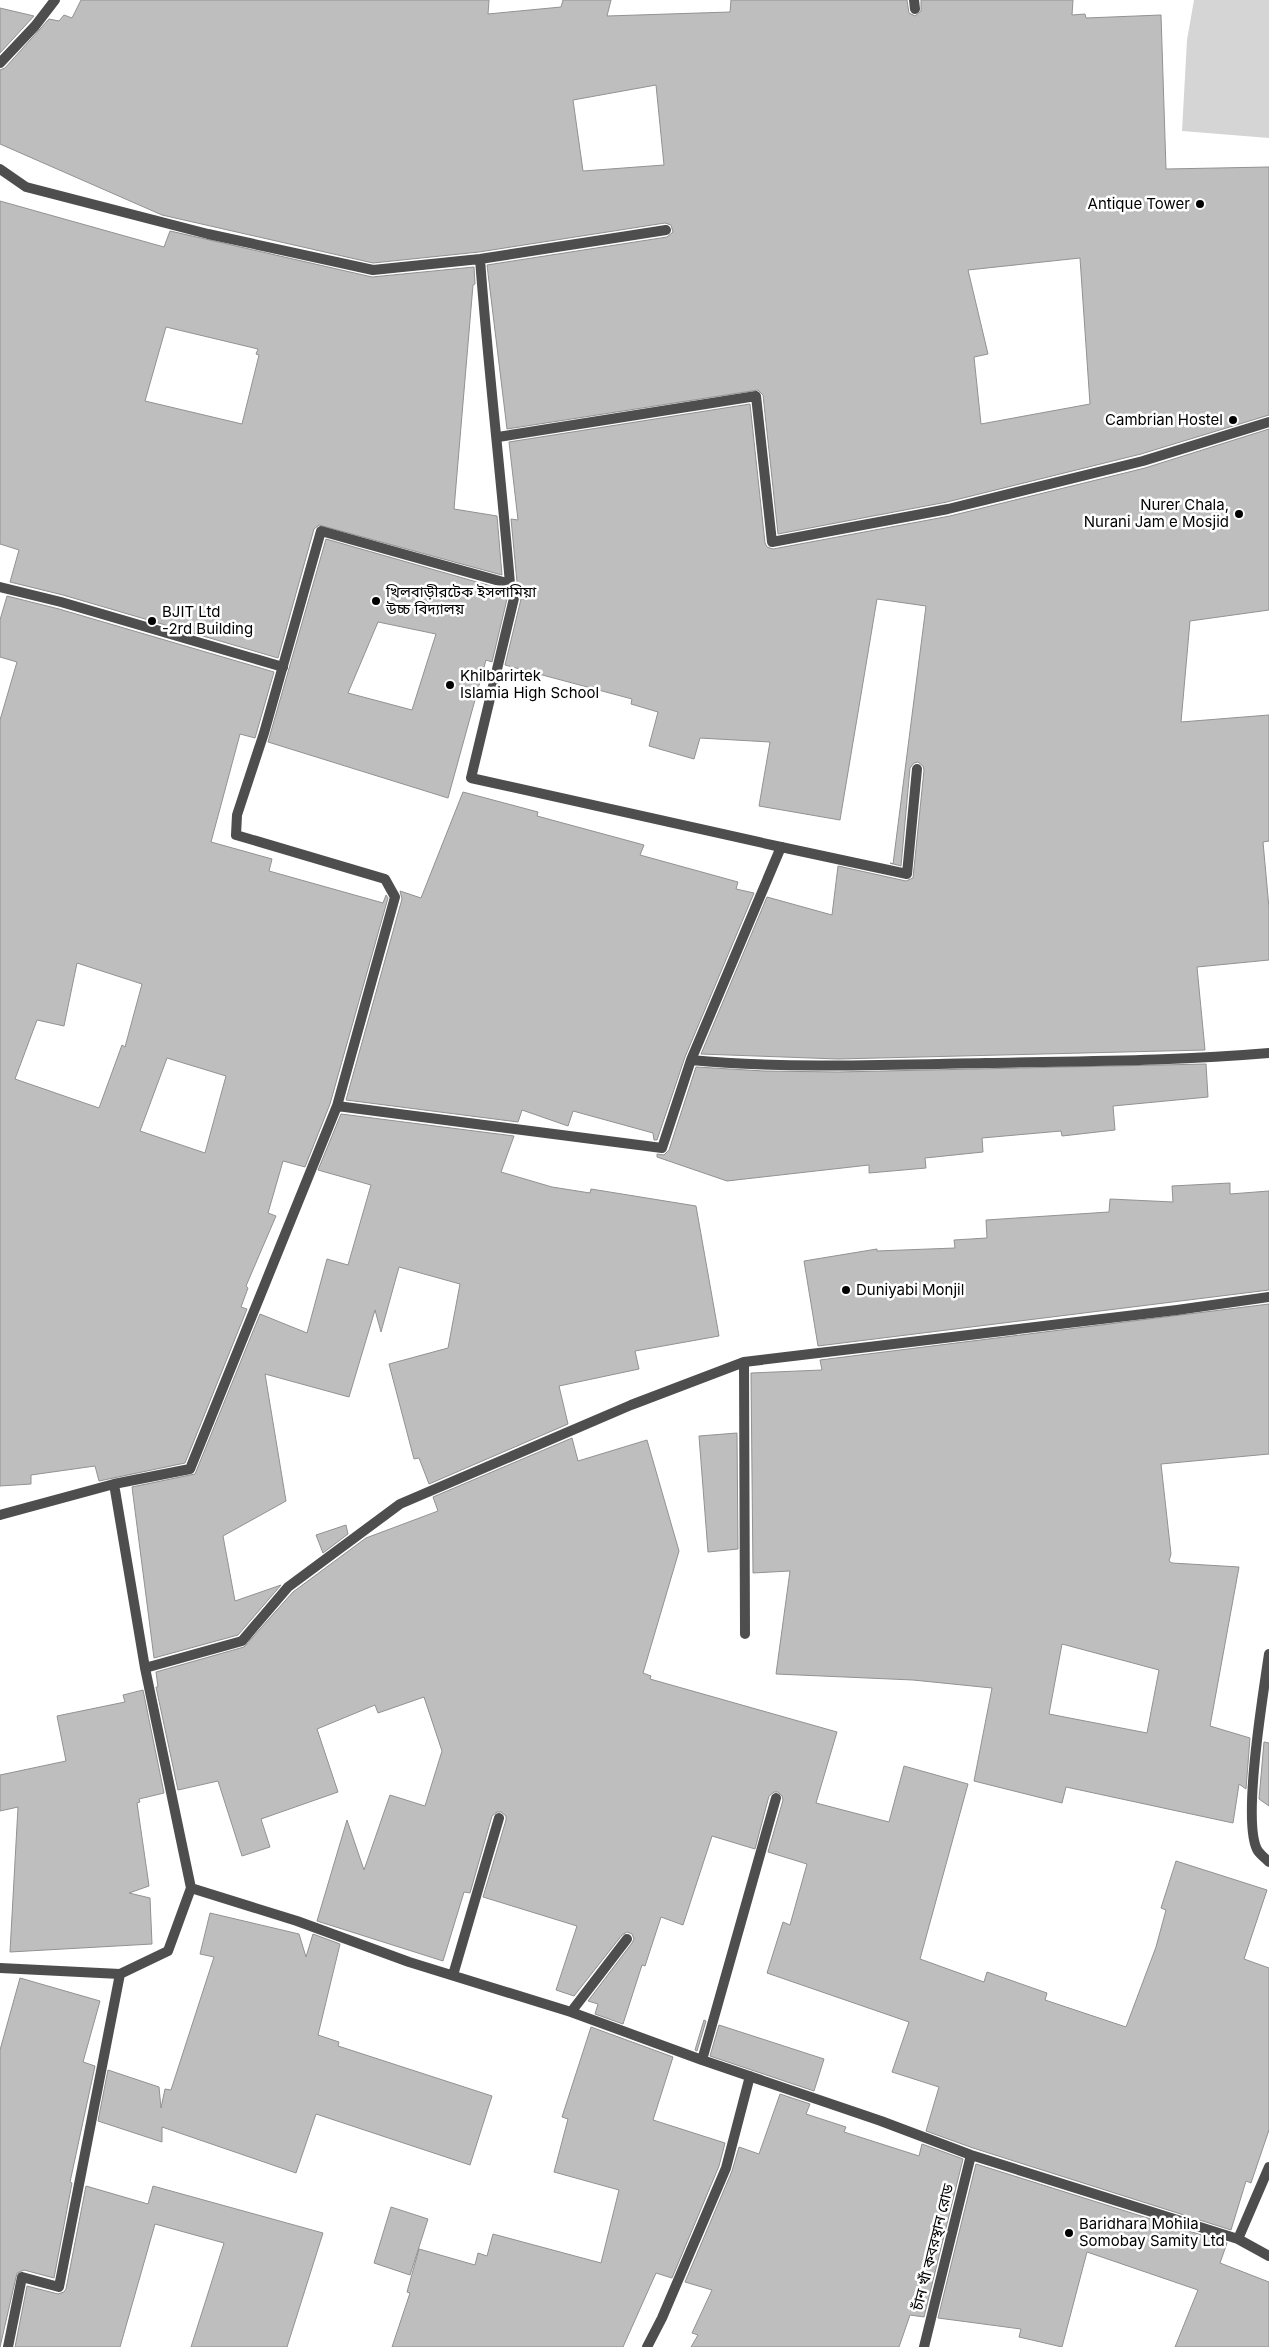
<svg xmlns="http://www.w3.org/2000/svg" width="1269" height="2347" font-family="Inter,'Noto Sans Bengali',sans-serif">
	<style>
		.green { fill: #d5d5d5 }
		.building { fill: #bebebe; stroke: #929292; fill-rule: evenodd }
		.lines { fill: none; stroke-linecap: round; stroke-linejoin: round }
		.service { stroke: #4e4e4e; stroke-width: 10 }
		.minor { stroke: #4e4e4e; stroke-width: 10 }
		.poi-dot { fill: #000; stroke: #fff; stroke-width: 2 }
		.labels { text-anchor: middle; stroke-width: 5; stroke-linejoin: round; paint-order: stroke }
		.poi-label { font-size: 15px; fill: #000; stroke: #fff; text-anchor: start }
		.street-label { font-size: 15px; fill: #000; stroke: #fff }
	</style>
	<rect width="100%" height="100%" fill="#fff"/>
	<path class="green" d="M 1194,0 L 1269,0 L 1269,138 L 1182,131 L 1187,40 Z"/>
	<path class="building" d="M 81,0 L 489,0 L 488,14 L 561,7 L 563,0 L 611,0 L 607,16 L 730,12 L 731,0 L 907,0 L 909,13 L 915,16 L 921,11 L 921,0 L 1073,0 L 1072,15 L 1085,14 L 1086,18 L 1161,15 L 1166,169 L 1269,167 L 1269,415 L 1141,454 L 947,502 L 778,534 L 763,395 L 758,390 L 507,429 L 487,265 L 667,237 L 673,232 L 671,225 L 665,223 L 479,252 L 373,263 L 162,215 L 0,144 L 0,70 L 5,68 L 49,19 L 59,21 L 64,15 L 72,18 ZM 656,85 L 664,165 L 583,171 L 573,100 ZM 1080,258 L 1090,404 L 981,424 L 974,357 L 988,354 L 968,270 Z
		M 0,8 L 34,16 L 0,53 Z
		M 0,201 L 164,247 L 170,231 L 372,277 L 474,267 L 475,284 L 473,285 L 454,509 L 497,516 L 502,575 L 319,525 L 314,529 L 278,658 L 63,595 L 10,582 L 19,550 L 0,544 ZM 166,327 L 258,349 L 256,354 L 259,355 L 242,424 L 145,401 Z
		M 750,404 L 765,543 L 767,547 L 773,549 L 950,516 L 1145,468 L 1269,429 L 1269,610 L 1190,621 L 1181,722 L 1269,715 L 1269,841 L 1263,842 L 1269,908 L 1269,960 L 1197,967 L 1205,1050 L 838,1059 L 701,1054 L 767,897 L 832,915 L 838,866 L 906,881 L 913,878 L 924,770 L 923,766 L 918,762 L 914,763 L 910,768 L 901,866 L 890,863 L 893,864 L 926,606 L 877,599 L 840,820 L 759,806 L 770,742 L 700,738 L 694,759 L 649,746 L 658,712 L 631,704 L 632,699 L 505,665 L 522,595 L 517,582 L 511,519 L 518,520 L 509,442 Z
		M 326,539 L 505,590 L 508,595 L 492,662 L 486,660 L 448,798 L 268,742 ZM 378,622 L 436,634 L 412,710 L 348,693 Z
		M 7,596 L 59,609 L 274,672 L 255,738 L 240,734 L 211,842 L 272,859 L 269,871 L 383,903 L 386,895 L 388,898 L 330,1104 L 305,1167 L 283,1161 L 268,1213 L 276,1216 L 246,1286 L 248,1288 L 241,1307 L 247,1309 L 185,1463 L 99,1481 L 95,1466 L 31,1475 L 31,1484 L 0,1486 L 0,720 L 17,662 L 0,657 L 0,620 ZM 77,963 L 142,984 L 125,1047 L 122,1045 L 99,1108 L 15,1079 L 37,1020 L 64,1026 ZM 167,1058 L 226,1076 L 205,1153 L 140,1131 Z
		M 463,792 L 538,812 L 537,816 L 644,845 L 640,855 L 738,882 L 736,889 L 754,893 L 685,1057 L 657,1140 L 654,1140 L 653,1133 L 573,1111 L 568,1126 L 522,1110 L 518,1122 L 346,1100 L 402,899 L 400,891 L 421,898 Z
		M 1206,1064 L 1208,1097 L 1113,1106 L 1115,1130 L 1062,1136 L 1061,1131 L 982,1138 L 983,1152 L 925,1158 L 926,1168 L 869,1173 L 869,1165 L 727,1181 L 657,1157 L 657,1154 L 664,1155 L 669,1150 L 696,1067 L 764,1071 L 838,1072 Z
		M 341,1114 L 514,1136 L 501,1172 L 552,1187 L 590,1193 L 591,1189 L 696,1206 L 719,1336 L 635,1351 L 639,1369 L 559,1386 L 568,1424 L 429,1484 L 419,1458 L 414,1459 L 389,1364 L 448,1348 L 460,1284 L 399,1267 L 381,1332 L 375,1310 L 349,1397 L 265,1374 L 286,1501 L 223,1536 L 235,1601 L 281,1585 L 238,1635 L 154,1658 L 132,1487 L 195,1474 L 260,1314 L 307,1333 L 327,1259 L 348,1265 L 371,1185 L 318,1170 Z
		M 1230,1183 L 1230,1194 L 1269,1191 L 1269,1290 L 818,1346 L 804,1261 L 877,1249 L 877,1251 L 955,1248 L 954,1240 L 987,1238 L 986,1220 L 1109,1212 L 1110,1199 L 1173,1202 L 1172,1186 Z
		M 1269,1304 L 1269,1454 L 1161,1464 L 1171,1554 L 1169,1561 L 1172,1563 L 1239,1567 L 1210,1726 L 1250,1738 L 1246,1789 L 1239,1784 L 1233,1823 L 1066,1787 L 1062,1803 L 974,1781 L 992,1688 L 913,1680 L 776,1674 L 790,1571 L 753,1573 L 751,1373 L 822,1370 L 820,1360 ZM 1062,1644 L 1159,1670 L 1147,1733 L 1049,1714 Z
		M 737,1433 L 738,1549 L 708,1552 L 699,1436 Z
		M 572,1438 L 578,1461 L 647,1440 L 679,1551 L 643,1673 L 651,1676 L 650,1679 L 837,1732 L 816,1803 L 889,1822 L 904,1766 L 968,1784 L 920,1959 L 984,1982 L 987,1972 L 1047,1993 L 1045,2000 L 1126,2027 L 1156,1947 L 1166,1910 L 1161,1908 L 1176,1861 L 1267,1890 L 1244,1959 L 1269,1968 L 1269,2130 L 1251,2183 L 1246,2181 L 1231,2230 L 973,2148 L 926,2131 L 939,2087 L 892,2072 L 909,2022 L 767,1973 L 783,1922 L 790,1925 L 807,1864 L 768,1852 L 783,1800 L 782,1796 L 778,1792 L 774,1792 L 769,1796 L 755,1849 L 712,1836 L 683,1925 L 661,1917 L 645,1966 L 642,1965 L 623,2024 L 595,2014 L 598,2004 L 588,2001 L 632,1943 L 634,1939 L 632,1934 L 627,1932 L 622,1935 L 574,1996 L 556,1990 L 577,1926 L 483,1897 L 506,1820 L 506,1816 L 501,1812 L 497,1812 L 492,1816 L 470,1893 L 464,1892 L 443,1961 L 317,1921 L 347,1820 L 364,1870 L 390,1795 L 425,1806 L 442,1751 L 424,1697 L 378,1713 L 375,1705 L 317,1729 L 338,1792 L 261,1819 L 270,1847 L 242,1856 L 218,1781 L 178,1790 L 156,1687 L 158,1687 L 156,1672 L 244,1647 L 293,1592 L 366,1538 L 438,1511 L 433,1497 Z
		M 346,1525 L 348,1534 L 323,1553 L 316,1535 Z
		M 143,1690 L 164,1793 L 139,1799 L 140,1802 L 137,1803 L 149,1886 L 129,1893 L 150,1898 L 152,1944 L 10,1952 L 18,1807 L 0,1811 L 0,1775 L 66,1761 L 57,1716 L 125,1702 L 123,1695 Z
		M 1264,1742 L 1269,1743 L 1269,1806 L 1259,1799 Z
		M 210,1913 L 299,1934 L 306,1957 L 313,1934 L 340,1944 L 318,2035 L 339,2042 L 338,2046 L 492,2096 L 470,2165 L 316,2114 L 296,2173 L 162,2127 L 162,2142 L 98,2121 L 108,2070 L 159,2087 L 161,2108 L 165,2089 L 171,2090 L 214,1957 L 200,1954 Z
		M 20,1978 L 100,2001 L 83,2062 L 95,2066 L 70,2182 L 72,2183 L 54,2278 L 24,2270 L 17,2273 L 0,2347 L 0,2050 Z
		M 704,2020 L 706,2021 L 697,2051 L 695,2050 Z
		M 719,2025 L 824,2059 L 814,2091 L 710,2056 Z
		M 591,2027 L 673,2057 L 653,2120 L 725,2143 L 719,2166 L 672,2278 L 656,2273 L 623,2347 L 392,2347 L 410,2293 L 407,2292 L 419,2249 L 475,2265 L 478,2253 L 487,2256 L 493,2234 L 601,2263 L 619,2190 L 554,2172 L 568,2119 L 562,2117 Z
		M 780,2094 L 810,2104 L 806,2114 L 846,2127 L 844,2132 L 919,2156 L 922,2144 L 963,2159 L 924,2317 L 910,2315 L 899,2347 L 691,2347 L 698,2335 L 692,2333 L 712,2290 L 685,2282 L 732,2171 L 739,2147 L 759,2154 Z
		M 976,2164 L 1227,2243 L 1220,2263 L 1269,2282 L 1269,2347 L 1175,2347 L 1198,2290 L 1087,2252 L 1062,2347 L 1019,2337 L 1021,2329 L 938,2318 Z
		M 86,2186 L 148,2204 L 153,2186 L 323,2233 L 287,2347 L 191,2347 L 224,2243 L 155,2224 L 120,2347 L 15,2347 L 27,2286 L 58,2294 L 64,2292 L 66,2289 Z
		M 391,2207 L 428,2219 L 410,2275 L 374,2263 Z"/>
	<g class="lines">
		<path class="service" d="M 498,437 L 756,396 L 772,542 L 948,509 L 1143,461 L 1269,422
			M 0,587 L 61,602 L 283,667
			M 781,847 L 907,874 L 917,769"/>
		<path class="minor" d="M 914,0 L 915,9
			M 0,63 L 35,26 L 55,0
			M 0,169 L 26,187 L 208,234 L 373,270 L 480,259 L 666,230
			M 510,584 L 515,594 L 471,778 L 781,847 L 691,1060
			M 337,1106 L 395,897 L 385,879 L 236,835 L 237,815 L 264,733 L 321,531 L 510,584 C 501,475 488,367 480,259
			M 744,1362 L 745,1634
			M 114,1484 L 145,1668 L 191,1888
			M 0,1515 L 114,1484 L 190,1469 L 337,1106 L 662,1148 L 691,1060 C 788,1069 888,1065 986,1063 C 1080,1061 1175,1061 1269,1053
			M 1269,1654 C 1264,1689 1241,1825 1258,1851 C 1261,1855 1266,1859 1269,1862
			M 145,1668 L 242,1641 L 288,1587 L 400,1504 L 631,1405 L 744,1362 L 1177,1310 L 1269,1297
			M 0,1968 L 120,1974 L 168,1951 L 191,1888 L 297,1921 L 409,1962 L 571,2012 L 702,2060 L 881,2121 L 971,2155 L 1238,2239 L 1269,2256
			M 453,1975 L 499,1818
			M 571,2012 L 627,1939
			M 702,2060 L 776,1798
			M 1238,2239 L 1269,2167
			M 8,2347 L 22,2277 L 59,2287 L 120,1974
			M 647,2347 L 662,2318 L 726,2168 L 750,2076
			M 924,2347 L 971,2155"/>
	</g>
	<g class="poi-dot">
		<circle cx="1200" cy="204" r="5"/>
		<circle cx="1233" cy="420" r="5"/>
		<circle cx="1239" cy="514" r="5"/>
		<circle cx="376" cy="601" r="5"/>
		<circle cx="152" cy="621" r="5"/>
		<circle cx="450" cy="685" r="5"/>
		<circle cx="846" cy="1290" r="5"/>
		<circle cx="1069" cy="2233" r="5"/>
	</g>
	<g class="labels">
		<g class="poi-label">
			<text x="1190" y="209" text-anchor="end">Antique Tower</text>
			<text x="1223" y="425" text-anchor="end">Cambrian Hostel</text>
			<text x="1229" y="510" text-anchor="end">Nurer Chala,<tspan x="1229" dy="17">Nurani Jam e Mosjid</tspan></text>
			<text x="386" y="597">খিলবাড়ীরটেক ইসলামিয়া<tspan x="386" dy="17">উচ্চ বিদ্যালয়</tspan></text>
			<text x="162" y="617">BJIT Ltd<tspan x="162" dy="17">-2rd Building</tspan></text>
			<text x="460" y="681">Khilbarirtek<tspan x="460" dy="17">Islamia High School</tspan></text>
			<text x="856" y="1295">Duniyabi Monjil</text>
			<text x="1079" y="2229">Baridhara Mohila<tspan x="1079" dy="17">Somobay Samity Ltd</tspan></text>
		</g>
		<g class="street-label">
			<text transform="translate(933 2247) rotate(-76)" y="5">চাঁন খাঁ কবরস্থান রোড</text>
		</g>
	</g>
</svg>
